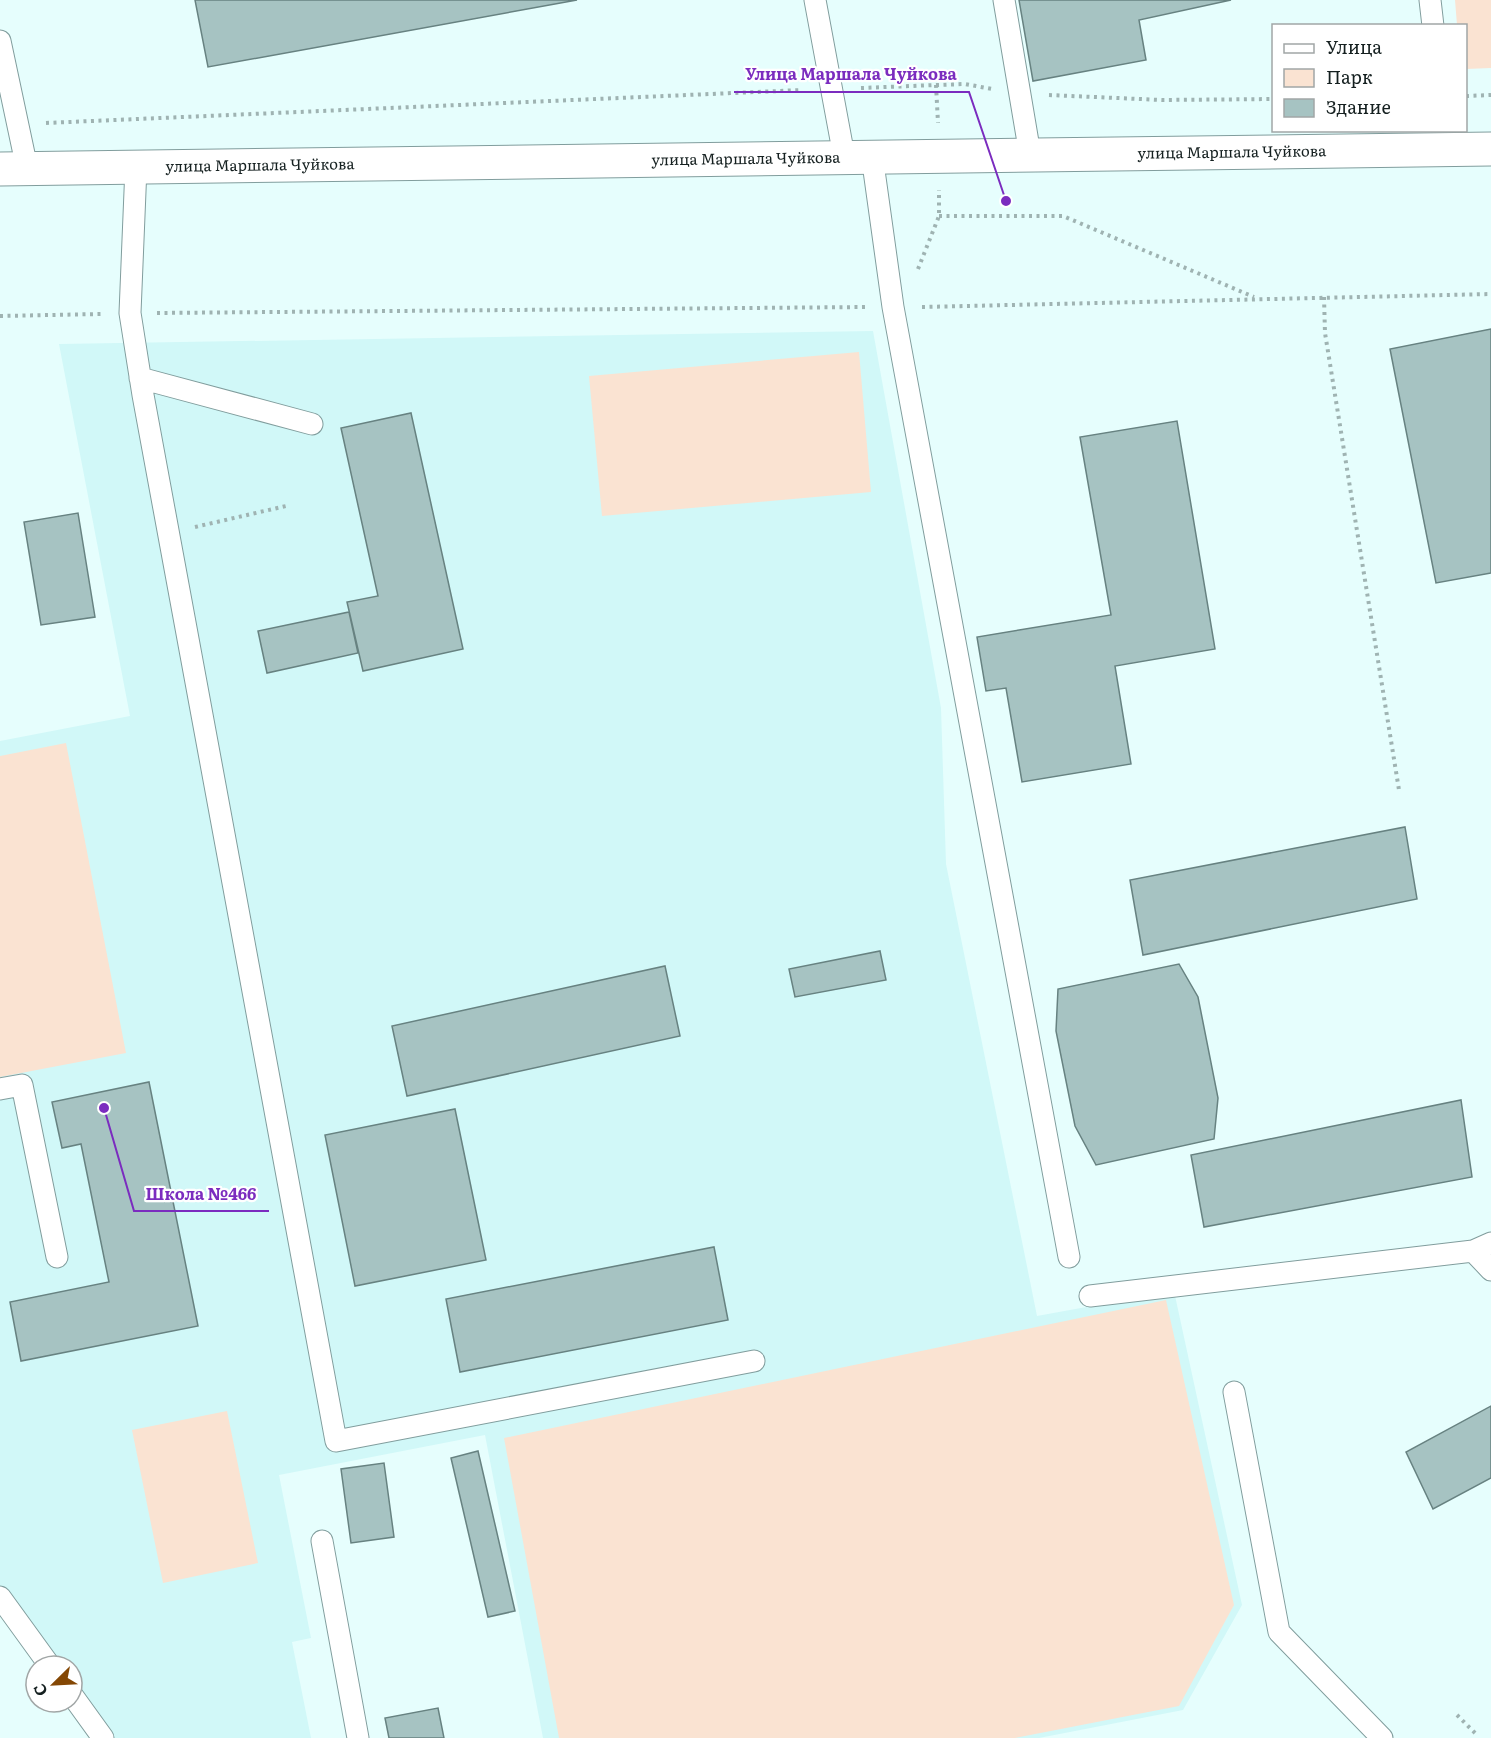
<svg xmlns="http://www.w3.org/2000/svg" width="1491" height="1738" font-family="Literata,serif">
	<style>
		.built { fill: #d1f8f8 }
		.green { fill: #fae3d2 }
		.building { fill: #a6c3c2; stroke: #678281; stroke-width: 1.5 }
		.lines { fill: none; stroke-linecap: round; stroke-linejoin: round }
		.service-casing { stroke: #819d9d; stroke-width: 23 }
		.tertiary-casing { stroke: #819d9d; stroke-width: 35 }
		.path { stroke: #9fb3b2; stroke-width: 4; stroke-dasharray: 3 4.5; stroke-linecap: butt }
		.service { stroke: #fff; stroke-width: 21 }
		.tertiary { stroke: #fff; stroke-width: 33 }
		.labels { text-anchor: middle; stroke-width: 4.5; stroke-linejoin: round; paint-order: stroke }
		.street-label { font-size: 15px; fill: #152020; stroke: #fff }
		.leader { fill: none; stroke: #7b2cbf; stroke-width: 2 }
		.callout-dot { fill: #7b2cbf; stroke: #fff; stroke-width: 2 }
		.callout-label { font-size: 16px; text-anchor: middle; font-weight: bold; fill: #7b2cbf; stroke: #fff; stroke-width: 4.5; stroke-linejoin: round; paint-order: stroke }
	</style>
	<rect width="100%" height="100%" fill="#e6fefd"/>
	<path class="built" d="M 873,331 L 941,708 L 946,864 L 1037,1316 L 1174,1291 L 1242,1605 L 1183,1710 L 1039,1738 L 543,1738 L 485,1435 L 279,1475 L 311,1638 L 292,1642 L 311,1738 L 110,1738 L 72,1686 L 72,1666 L 58,1666 L 0,1587 L 0,741 L 130,716 L 59,344 Z"/>
	<path class="green" d="M 1455,0 L 1491,0 L 1491,68 L 1466,69 L 1466,26 L 1457,25 Z
		M 859,352 L 871,492 L 602,516 L 589,376 Z
		M 66,743 L 126,1053 L 0,1077 L 0,756 Z
		M 1166,1300 L 1234,1605 L 1179,1706 L 1015,1738 L 559,1738 L 504,1438 Z
		M 227,1411 L 258,1563 L 163,1583 L 132,1430 Z"/>
	<path class="building" d="M 195,0 L 577,0 L 208,67 Z
		M 1019,0 L 1231,0 L 1139,20 L 1146,60 L 1033,81 Z
		M 1491,329 L 1491,573 L 1436,583 L 1390,349 Z
		M 411,413 L 463,649 L 363,671 L 347,602 L 378,596 L 341,428 Z
		M 1177,421 L 1215,649 L 1115,666 L 1131,764 L 1022,782 L 1006,688 L 986,691 L 977,637 L 1111,615 L 1080,437 Z
		M 78,513 L 95,617 L 41,625 L 24,522 Z
		M 349,612 L 358,653 L 267,673 L 258,631 Z
		M 1405,827 L 1417,899 L 1143,955 L 1130,880 Z
		M 880,951 L 886,980 L 795,997 L 789,969 Z
		M 1179,964 L 1198,997 L 1218,1098 L 1214,1139 L 1096,1165 L 1075,1126 L 1056,1031 L 1058,989 Z
		M 665,966 L 680,1036 L 407,1096 L 392,1026 Z
		M 149,1082 L 198,1326 L 21,1361 L 10,1302 L 109,1282 L 81,1144 L 62,1148 L 52,1102 Z
		M 1461,1100 L 1472,1177 L 1204,1227 L 1191,1155 Z
		M 455,1109 L 486,1260 L 355,1286 L 325,1135 Z
		M 714,1247 L 728,1320 L 460,1372 L 446,1299 Z
		M 1491,1406 L 1491,1478 L 1433,1509 L 1406,1452 Z
		M 478,1451 L 515,1611 L 488,1617 L 451,1458 Z
		M 384,1463 L 394,1537 L 351,1543 L 341,1469 Z
		M 438,1708 L 444,1738 L 389,1738 L 385,1718 Z"/>
	<g class="lines">
		<defs>
			<path id="service" d="M 815,0 L 844,156
				M 1004,0 L 1030,154
				M 1430,0 L 1433,26
				M 0,41 L 27,168
				M 872,156 L 893,307 L 1069,1257
				M 136,167 L 130,313 L 143,395 L 336,1441 L 754,1361
				M 140,378 L 312,424
				M 0,1089 L 22,1085 L 57,1257
				M 1473,1251 L 1491,1270
				M 1090,1296 L 1473,1251 L 1491,1243
				M 1234,1392 L 1279,1632 L 1382,1738
				M 322,1541 L 358,1738
				M 0,1597 L 50,1666
				M 72,1695 L 103,1738"/>
			<g id="tertiary">
				<path id="s1" d="M 0,169 L 1491,149"/>
			</g>
		</defs>
		<use href="#service" class="service-casing"/>
		<use href="#tertiary" class="tertiary-casing"/>
		<path class="path" d="M 936,85 L 965,84 L 992,89
			M 861,88 L 936,85 L 938,123
			M 1049,95 L 1162,100 L 1274,99
			M 1466,96 L 1491,95
			M 46,123 L 802,90
			M 939,216 L 1063,216 L 1254,297
			M 918,269 L 939,216 L 939,190
			M 1324,297 L 1325,333 L 1399,790
			M 922,307 L 1491,294
			M 157,313 L 866,307
			M 0,316 L 101,314
			M 195,527 L 286,506
			M 1457,1715 L 1476,1734"/>
		<use href="#service" class="service"/>
		<use href="#tertiary" class="tertiary"/>
	</g>
	<g class="labels">
		<g class="street-label">
			<text dy="5" stroke="none"><textPath href="#s1" startOffset="1232">улица Маршала Чуйкова</textPath></text>
			<text dy="5" stroke="none"><textPath href="#s1" startOffset="746">улица Маршала Чуйкова</textPath></text>
			<text dy="5" stroke="none"><textPath href="#s1" startOffset="260">улица Маршала Чуйкова</textPath></text>
		</g>
	</g>
	<path class="leader" d="M1006 201L969 92H734M104 1108L134 1211H269"/>
	<g class="callout-dot">
		<circle cx="1006" cy="201" r="6"/>
		<circle cx="104" cy="1108" r="6"/>
	</g>
	<g class="callout-label">
		<text x="851" y="80">Улица Маршала Чуйкова</text>
		<text x="201" y="1200">Школа №466</text>
	</g>
	<rect x="1272" y="24" width="195" height="108" fill="#ffffff" stroke="#a1a6a6" stroke-width="1.5"/>
	<rect x="1284" y="44" width="30" height="9" fill="#ffffff" stroke="#a1a6a6" stroke-width="1.5"/>
	<text x="1326" y="54" font-size="18" fill="#152020">Улица</text>
	<rect x="1284" y="69" width="30" height="18" fill="#fae3d2" stroke="#a1a6a6" stroke-width="1.5"/>
	<text x="1326" y="84" font-size="18" fill="#152020">Парк</text>
	<rect x="1284" y="99" width="30" height="18" fill="#a6c3c2" stroke="#a1a6a6" stroke-width="1.5"/>
	<text x="1326" y="114" font-size="18" fill="#152020">Здание</text>
	<g transform="translate(54 1684) rotate(246)"><circle r="28" fill="#ffffff" stroke="#a1a6a6" stroke-width="1.5"/>
	<path d="M0-4.5L10 22L0 15L-10 22Z" fill="#844704"/>
	<text y="-9" font-size="16" font-weight="bold" text-anchor="middle" fill="#152020">С</text>
	</g>
</svg>
